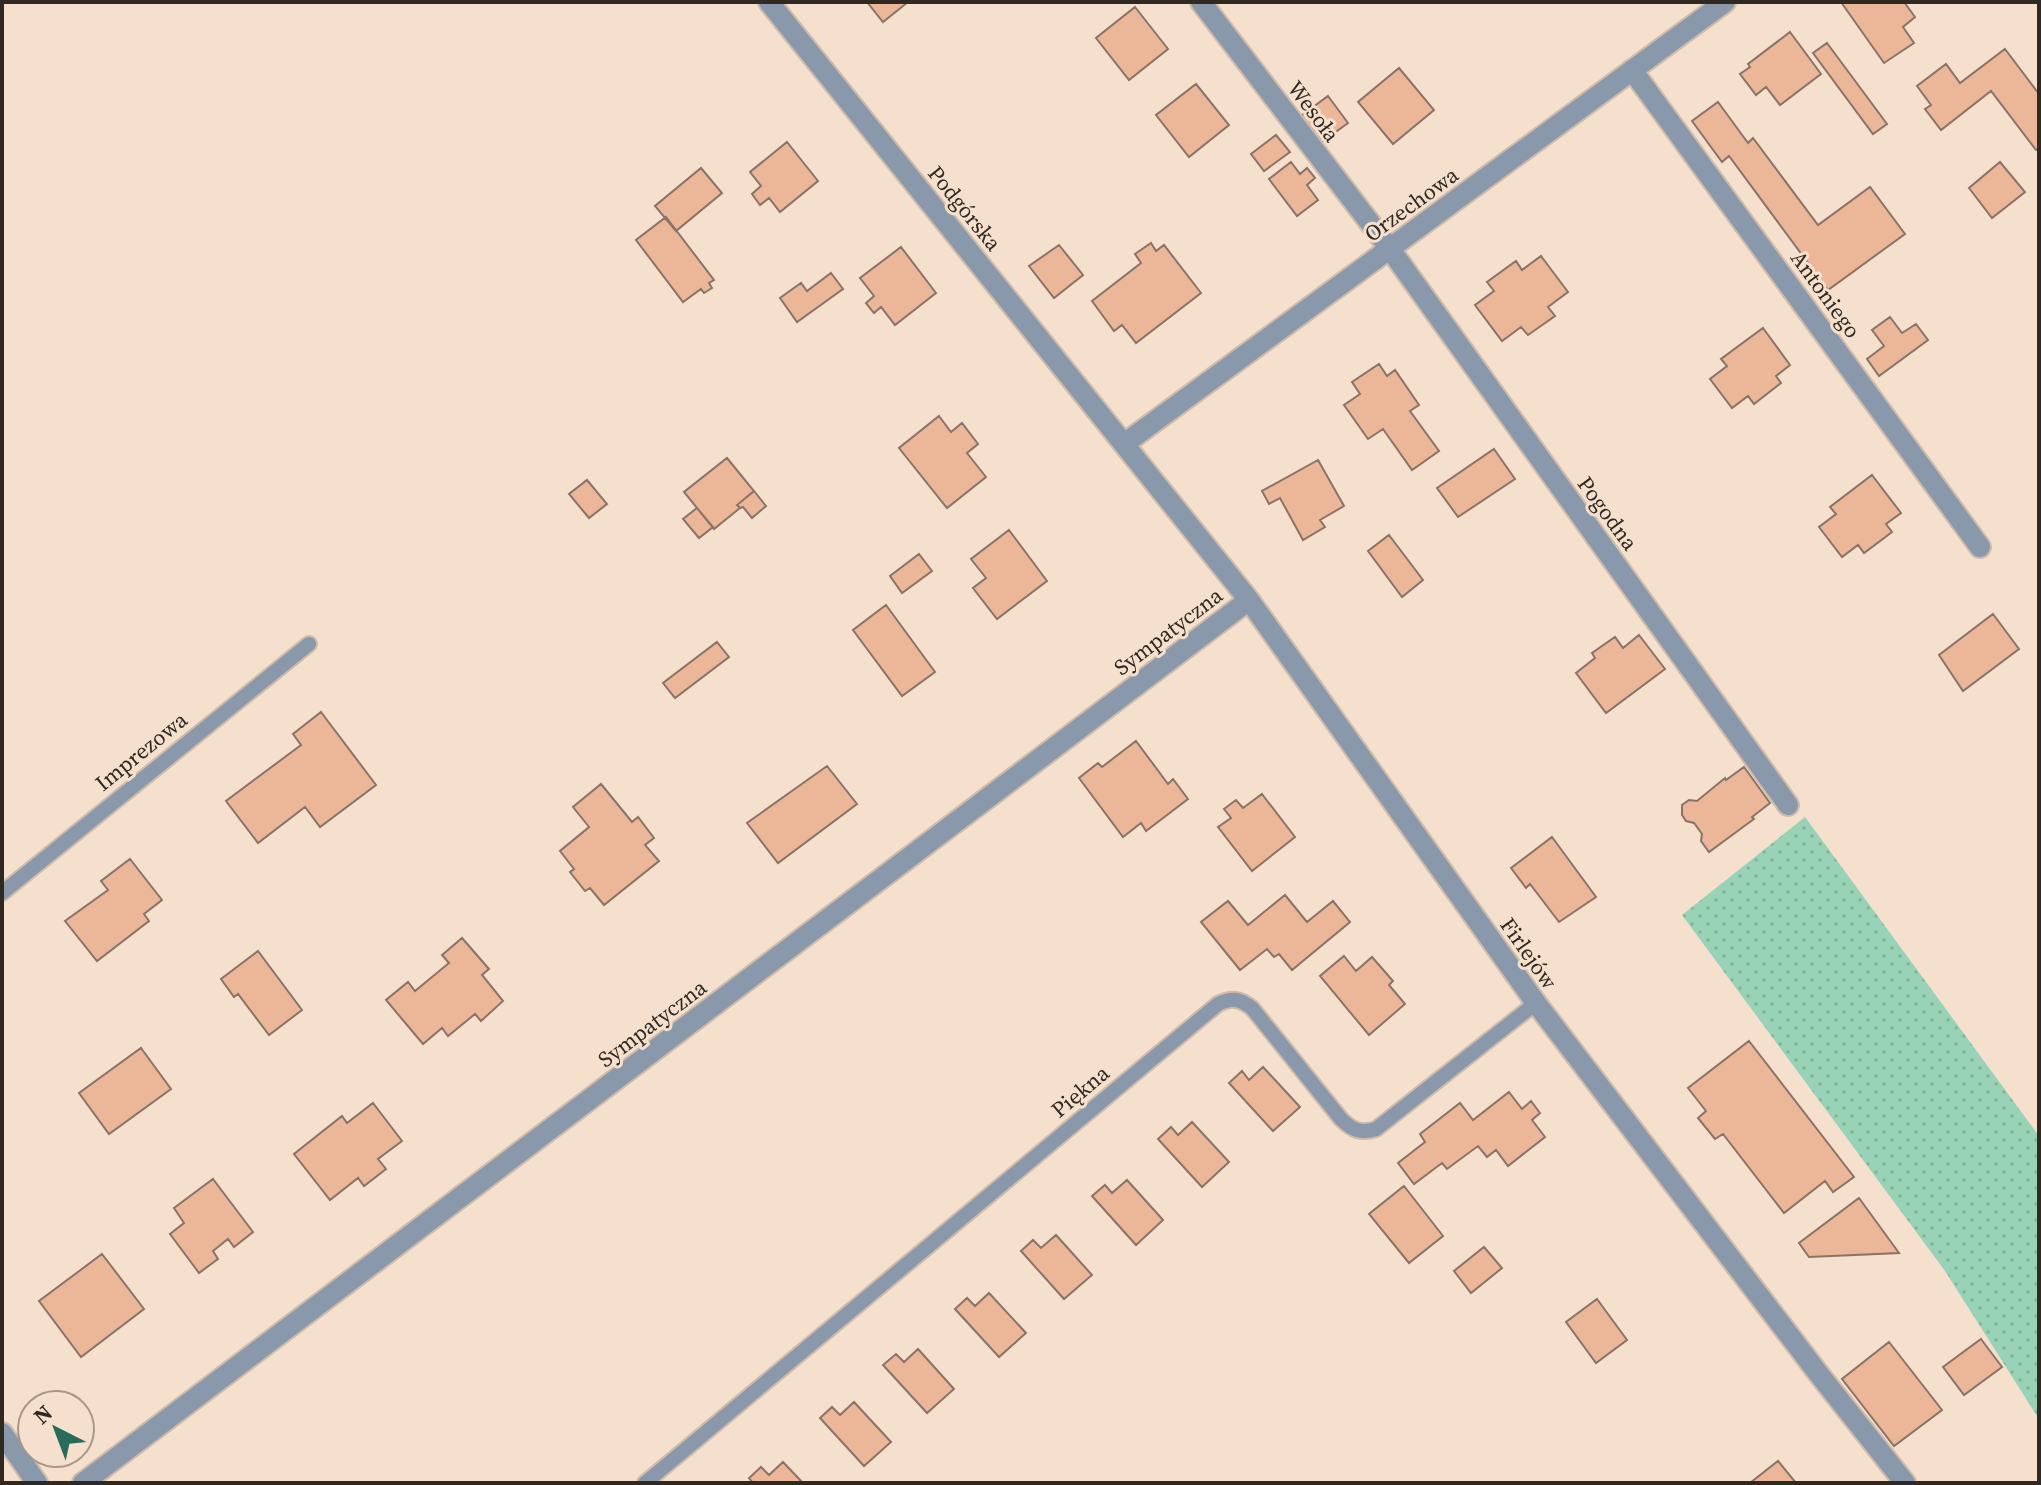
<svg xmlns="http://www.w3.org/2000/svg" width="2041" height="1485" font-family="'Source Serif 4',serif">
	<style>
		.grass { fill: url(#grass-dots) }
		.building { fill: #ecb699; stroke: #8a7367; stroke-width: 2 }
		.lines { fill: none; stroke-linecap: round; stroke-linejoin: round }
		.service-casing { stroke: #cebbab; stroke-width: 18 }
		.minor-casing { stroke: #cebbab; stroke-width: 24 }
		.service { stroke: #8a98ac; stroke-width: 14 }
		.minor { stroke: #8a98ac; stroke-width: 20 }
		.labels { text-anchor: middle; stroke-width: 6; stroke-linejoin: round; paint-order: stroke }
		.street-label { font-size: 22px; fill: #302922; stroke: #f5e0cd }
	</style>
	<defs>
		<pattern id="grass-dots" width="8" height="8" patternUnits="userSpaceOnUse" patternTransform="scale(2)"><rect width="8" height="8" fill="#98d3b7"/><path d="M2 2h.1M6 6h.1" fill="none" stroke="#83b59d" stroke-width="1.8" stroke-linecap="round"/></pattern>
	</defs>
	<rect width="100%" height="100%" fill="#f5e0cd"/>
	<path class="grass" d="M 1805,817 L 2039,1136 L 2039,1419 L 1945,1271 L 1682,915 Z"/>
	<path class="building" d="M 867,2 L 908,2 L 883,22 Z
		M 1841,2 L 1904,2 L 1915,17 L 1903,27 L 1914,43 L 1884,63 Z
		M 1135,7 L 1168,49 L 1129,80 L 1096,38 Z
		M 1790,32 L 1821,74 L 1780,105 L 1766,87 L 1756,95 L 1740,74 L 1750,67 L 1748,64 Z
		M 1827,43 L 1887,124 L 1873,134 L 1813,53 Z
		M 2005,49 L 2039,94 L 2039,148 L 2036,150 L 1991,91 L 1941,130 L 1925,109 L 1931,105 L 1917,86 L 1946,64 L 1960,83 Z
		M 1399,68 L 1434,110 L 1393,144 L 1358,102 Z
		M 1196,84 L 1229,125 L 1189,157 L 1156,115 Z
		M 1328,96 L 1348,123 L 1322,142 L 1301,116 Z
		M 1718,102 L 1748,143 L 1753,138 L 1818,225 L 1870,187 L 1905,234 L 1828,290 L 1729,156 L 1722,162 L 1692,121 Z
		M 1276,135 L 1290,152 L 1264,171 L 1251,154 Z
		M 787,142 L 818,181 L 780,212 L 769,198 L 760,205 L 752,194 L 761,186 L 750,172 Z
		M 1291,162 L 1300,174 L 1307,168 L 1315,178 L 1307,185 L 1318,200 L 1297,216 L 1269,179 Z
		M 2000,162 L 2025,192 L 1992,218 L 1969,188 Z
		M 701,168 L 722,193 L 676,231 L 655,206 Z
		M 666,217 L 714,280 L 709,283 L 712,288 L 704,293 L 701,289 L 683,302 L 636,240 Z
		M 1151,243 L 1156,251 L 1164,245 L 1201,293 L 1136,343 L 1122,325 L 1114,331 L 1092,301 L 1141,263 L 1135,254 Z
		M 1059,245 L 1083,275 L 1054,298 L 1029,266 Z
		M 901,247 L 936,293 L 895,325 L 881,307 L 874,313 L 866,303 L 874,296 L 860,278 Z
		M 1541,256 L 1568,292 L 1548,307 L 1555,316 L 1528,335 L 1521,327 L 1502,341 L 1475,305 L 1494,291 L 1487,282 L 1516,261 L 1522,270 Z
		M 831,273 L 843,289 L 797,322 L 780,298 L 801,283 L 807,291 Z
		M 1890,317 L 1902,333 L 1916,324 L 1928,340 L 1879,376 L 1867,359 L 1884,346 L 1872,330 Z
		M 1763,328 L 1790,365 L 1776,376 L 1781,383 L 1754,404 L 1748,396 L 1732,408 L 1710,379 L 1727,366 L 1721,359 Z
		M 1379,364 L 1387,376 L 1395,370 L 1419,405 L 1410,411 L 1439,451 L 1412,470 L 1383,429 L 1368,439 L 1344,405 L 1360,394 L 1352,382 Z
		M 939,416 L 951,432 L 962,423 L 978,444 L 967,453 L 986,477 L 947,508 L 899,448 Z
		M 1494,449 L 1515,479 L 1458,517 L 1437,488 Z
		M 727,458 L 754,491 L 737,505 L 740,508 L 714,529 L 684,492 Z
		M 1318,460 L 1344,506 L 1320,520 L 1325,527 L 1303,540 L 1280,498 L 1269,504 L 1262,491 Z
		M 1872,475 L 1901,513 L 1886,524 L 1892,532 L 1864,553 L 1858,545 L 1842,557 L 1819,527 L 1836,514 L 1830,507 Z
		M 587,480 L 607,504 L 589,518 L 569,494 Z
		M 754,491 L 766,506 L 752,518 L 743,507 L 740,508 L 737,505 Z
		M 697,508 L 713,527 L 699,538 L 683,519 Z
		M 1009,530 L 1047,581 L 997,619 L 973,588 L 986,578 L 971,559 Z
		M 1389,535 L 1423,580 L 1402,597 L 1368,551 Z
		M 919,554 L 932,571 L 902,593 L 890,576 Z
		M 886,605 L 935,672 L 902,696 L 853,630 Z
		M 1993,614 L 2019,649 L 1963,691 L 1939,655 Z
		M 1639,635 L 1665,669 L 1606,713 L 1576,673 L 1595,658 L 1592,653 L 1615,637 L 1623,648 Z
		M 717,642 L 729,657 L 675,698 L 663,683 Z
		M 321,712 L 376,785 L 320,827 L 305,807 L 258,843 L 226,801 L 301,745 L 293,734 Z
		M 1136,741 L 1168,784 L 1173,779 L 1188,799 L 1146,831 L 1141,823 L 1123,837 L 1079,778 L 1098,763 L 1102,767 Z
		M 827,766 L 857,804 L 778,863 L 747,823 Z
		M 1744,767 L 1770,803 L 1752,817 L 1754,819 L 1709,852 L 1701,841 L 1702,834 L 1694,823 L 1686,821 L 1682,815 L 1682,805 L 1689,800 L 1697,801 L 1725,778 L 1726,780 Z
		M 601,784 L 632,822 L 638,817 L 654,838 L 645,845 L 659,861 L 604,905 L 590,888 L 585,891 L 570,872 L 574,869 L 560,851 L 589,827 L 573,807 Z
		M 1262,794 L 1295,837 L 1252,871 L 1218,827 L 1231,818 L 1224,809 L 1236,800 L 1243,808 Z
		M 1552,837 L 1596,897 L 1559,922 L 1530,884 L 1526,888 L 1511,868 Z
		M 130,859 L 162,900 L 144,914 L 149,921 L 97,961 L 65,921 L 108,890 L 101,881 Z
		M 1285,895 L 1307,922 L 1333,901 L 1350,922 L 1292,970 L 1279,954 L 1274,957 L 1267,949 L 1240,970 L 1201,922 L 1228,901 L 1248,925 Z
		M 462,938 L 489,969 L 482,975 L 503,1001 L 481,1021 L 475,1014 L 448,1036 L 442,1028 L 423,1044 L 386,1000 L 408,982 L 415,991 L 449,963 L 442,955 Z
		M 258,951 L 302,1010 L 269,1035 L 238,994 L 234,997 L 221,979 Z
		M 1344,956 L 1356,971 L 1372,957 L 1393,981 L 1389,985 L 1405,1004 L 1369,1035 L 1320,976 Z
		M 1749,1041 L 1854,1177 L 1833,1192 L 1825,1181 L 1784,1213 L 1723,1134 L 1715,1139 L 1698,1118 L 1706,1111 L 1688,1088 Z
		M 141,1048 L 171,1089 L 109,1134 L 79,1093 Z
		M 1263,1067 L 1300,1107 L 1273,1131 L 1229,1083 L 1242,1071 L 1249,1080 Z
		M 1509,1092 L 1522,1109 L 1531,1101 L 1540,1113 L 1532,1120 L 1545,1137 L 1508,1166 L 1496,1150 L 1487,1157 L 1478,1146 L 1447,1169 L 1442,1163 L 1414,1184 L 1398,1163 L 1425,1142 L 1420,1134 L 1460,1103 L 1473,1120 Z
		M 373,1103 L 402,1141 L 378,1159 L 386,1169 L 364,1186 L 358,1178 L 330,1200 L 294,1154 L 342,1116 L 347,1123 Z
		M 1192,1122 L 1229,1162 L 1202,1187 L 1158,1139 L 1171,1127 L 1178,1135 Z
		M 213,1179 L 253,1232 L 234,1247 L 228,1239 L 213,1251 L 218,1259 L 199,1273 L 170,1234 L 184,1223 L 174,1208 Z
		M 1127,1180 L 1163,1220 L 1136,1245 L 1092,1196 L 1105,1185 L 1112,1193 Z
		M 1404,1186 L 1443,1236 L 1409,1263 L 1369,1214 Z
		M 1859,1198 L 1899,1253 L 1809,1257 L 1799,1243 Z
		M 1056,1235 L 1092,1275 L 1064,1299 L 1021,1251 L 1033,1240 L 1041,1248 Z
		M 1484,1247 L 1502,1268 L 1471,1293 L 1454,1271 Z
		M 102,1254 L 144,1309 L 81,1357 L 39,1301 Z
		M 989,1293 L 1026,1333 L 999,1357 L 955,1309 L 967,1298 L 975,1306 Z
		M 1597,1299 L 1627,1340 L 1596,1363 L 1566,1322 Z
		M 1981,1339 L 2002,1367 L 1964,1395 L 1943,1367 Z
		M 1889,1342 L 1942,1410 L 1894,1446 L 1842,1379 Z
		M 918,1349 L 954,1389 L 927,1413 L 883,1365 L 896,1354 L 904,1362 Z
		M 854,1402 L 891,1442 L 864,1466 L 820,1418 L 832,1407 L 840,1415 Z
		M 1778,1461 L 1796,1483 L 1750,1483 Z
		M 783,1462 L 803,1483 L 753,1483 L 749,1478 L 761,1467 L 769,1475 Z"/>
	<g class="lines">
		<defs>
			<path id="service" d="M 2,893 L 309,644
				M 645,1483 L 1218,1004 C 1233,997 1240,999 1252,1008 L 1341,1119 C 1352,1130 1361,1134 1376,1129 L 1536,1003"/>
			<path id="minor" d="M 769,2 L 1249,600 L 1536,1003 L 1818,1373 L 1905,1483
				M 1201,2 L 1390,249 L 1788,805
				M 1632,70 L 1980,547
				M 1124,444 L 1725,2
				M 2,1433 L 37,1483
				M 83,1483 L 1249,600"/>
		</defs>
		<use href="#service" class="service-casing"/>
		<use href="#minor" class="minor-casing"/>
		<use href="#service" class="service"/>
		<use href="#minor" class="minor"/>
	</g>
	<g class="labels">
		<g class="street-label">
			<text transform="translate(1314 111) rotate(53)" y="8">Wesoła</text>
			<text transform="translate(1411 204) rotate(-36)" y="8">Orzechowa</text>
			<text transform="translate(965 208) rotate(51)" y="8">Podgórska</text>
			<text transform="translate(1826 294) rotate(54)" y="8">Antoniego</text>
			<text transform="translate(1608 513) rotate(54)" y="8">Pogodna</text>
			<text transform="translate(1168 631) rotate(-37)" y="8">Sympatyczna</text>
			<text transform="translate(141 751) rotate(-39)" y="8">Imprezowa</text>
			<text transform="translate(1529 953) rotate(55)" y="8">Firlejów</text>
			<text transform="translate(652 1023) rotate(-37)" y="8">Sympatyczna</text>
			<text transform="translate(1080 1091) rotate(-40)" y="8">Piękna</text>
		</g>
	</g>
	<rect width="2041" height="1485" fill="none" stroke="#302922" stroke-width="8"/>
	<g transform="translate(56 1429) rotate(318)"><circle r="38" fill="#f5e0cd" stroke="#a69789" stroke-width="2"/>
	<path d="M0-6L14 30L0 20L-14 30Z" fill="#296b5b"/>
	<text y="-12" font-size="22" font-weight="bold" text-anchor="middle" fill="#302922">N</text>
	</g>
</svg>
